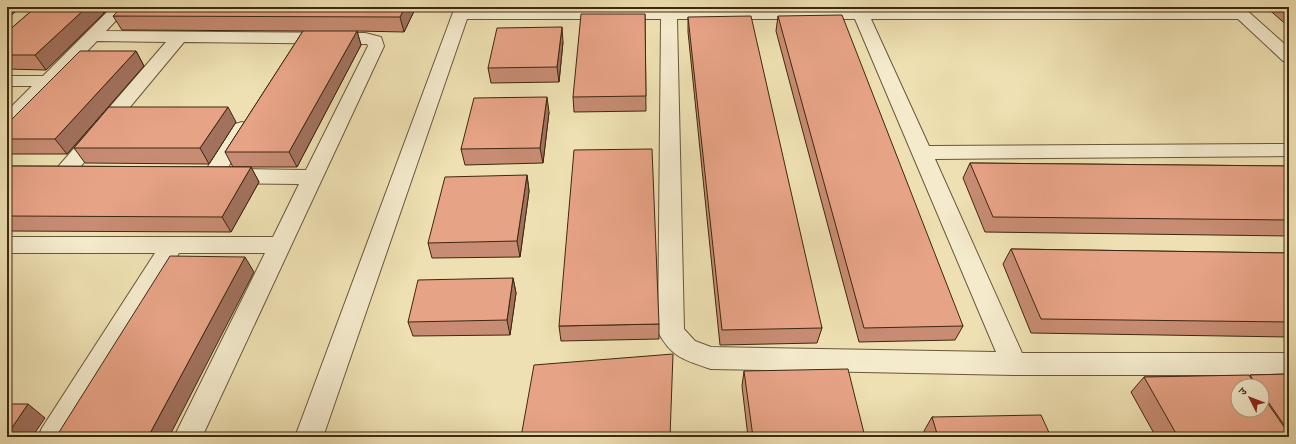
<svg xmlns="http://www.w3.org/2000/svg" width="1296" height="444" font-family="'IM FELL English','Noto Serif Devanagari',serif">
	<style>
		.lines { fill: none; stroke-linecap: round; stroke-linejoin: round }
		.minor-casing { stroke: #6a5639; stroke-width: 2 }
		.minor { fill: #f4ebcd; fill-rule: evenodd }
		.wall { fill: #c78c73; stroke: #3e2811; fill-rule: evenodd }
		.shaded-wall { fill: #a2725e; stroke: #3e2811 }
		.building { fill: #e7a386; stroke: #3e2811 }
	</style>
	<rect width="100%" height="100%" fill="#eee0b2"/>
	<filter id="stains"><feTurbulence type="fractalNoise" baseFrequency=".005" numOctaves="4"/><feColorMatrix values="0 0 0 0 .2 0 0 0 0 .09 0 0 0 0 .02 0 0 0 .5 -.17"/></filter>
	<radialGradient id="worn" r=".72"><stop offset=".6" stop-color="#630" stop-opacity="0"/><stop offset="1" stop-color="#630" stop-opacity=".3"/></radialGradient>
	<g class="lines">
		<defs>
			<path id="minor" d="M 112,7 L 129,7 L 106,31 L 365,33 L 381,37 L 384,46 L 202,437 L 174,437 L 265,253 L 179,253 L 68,437 L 38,437 L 42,428 L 155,253 L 7,253 L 7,237 L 273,237 L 299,184 L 226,183 C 218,181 212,183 205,181 L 202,176 L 235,124 L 242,122 L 249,124 L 252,128 L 227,169 L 306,170 L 368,46 L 367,44 L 184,42 L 71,178 L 64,180 L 57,178 L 54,173 L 57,168 L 166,42 L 97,41 L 14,126 L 7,128 L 7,111 L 32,86 L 7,86 L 7,76 L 43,76 Z
				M 455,7 L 471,7 L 470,9 L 661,9 L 661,7 L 677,7 L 677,9 L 1228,9 L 1226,7 L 1243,7 L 1289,48 L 1289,62 L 1283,61 L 1238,19 L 871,19 L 929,146 L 1289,144 L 1289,156 L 935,159 L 1022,353 L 1289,353 L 1289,375 L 1014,375 L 711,369 C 685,360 672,358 658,332 L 661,19 L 467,19 L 323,437 L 295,437 ZM 677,19 L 855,19 L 996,352 L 711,347 L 695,341 L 684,329 Z"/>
		</defs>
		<use href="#minor" class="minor-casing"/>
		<use href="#minor" class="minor"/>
	</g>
	<path class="wall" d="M 36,7 L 111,7 L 46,70 L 7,69 L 7,32 Z
		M 416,7 L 404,32 L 357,31 L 361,45 L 297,167 L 233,167 L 225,152 L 303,31 L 122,30 L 113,16 Z
		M 1266,7 L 1289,7 L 1289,27 Z
		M 645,14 L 646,111 L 574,112 L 573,97 Z
		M 778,16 L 963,326 L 955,340 L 859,342 L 776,31 Z
		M 688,17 L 822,328 L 817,343 L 720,345 L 688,32 Z
		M 563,42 L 559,82 L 491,83 L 488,68 Z
		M 136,51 L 144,66 L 67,154 L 7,154 L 7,124 Z
		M 549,112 L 543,163 L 465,165 L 461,149 Z
		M 236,122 L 209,164 L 85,163 L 74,148 Z
		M 970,163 L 1289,166 L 1289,236 L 985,232 L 963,178 Z
		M 7,166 L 251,167 L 259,182 L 231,232 L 7,231 Z
		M 527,175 L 529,191 L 520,257 L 432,258 L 428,243 Z
		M 1011,249 L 1289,253 L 1289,337 L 1031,333 L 1003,264 Z
		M 513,278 L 516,293 L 510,335 L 413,336 L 408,322 Z
		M 659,324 L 659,339 L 561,341 L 559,326 Z
		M 744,371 L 865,437 L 748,437 L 742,386 Z
		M 1289,374 L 1289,437 L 1156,437 L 1131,392 L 1144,377 L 1249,376 L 1250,375 ZM 1238,386 L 1262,386 L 1262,410 Z
		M 932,417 L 1051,437 L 926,437 L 924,431 Z"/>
	<path class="shaded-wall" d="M 7,7 L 21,7 L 7,19 Z
		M 87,7 L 101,7 L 104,13 L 46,70 L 35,55 Z
		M 101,7 L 111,7 L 104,13 Z
		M 405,7 L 416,7 L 404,32 L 400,17 Z
		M 562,27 L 563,42 L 559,82 L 557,67 Z
		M 357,31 L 361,45 L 297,167 L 289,152 Z
		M 136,51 L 144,66 L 67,154 L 55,139 Z
		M 547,97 L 549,112 L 543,163 L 540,148 Z
		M 228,107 L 236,122 L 209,164 L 200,148 Z
		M 251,167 L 259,182 L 231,232 L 222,217 Z
		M 527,175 L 529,191 L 520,257 L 517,241 Z
		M 245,257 L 254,272 L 169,437 L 148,437 Z
		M 513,278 L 516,293 L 510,335 L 507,320 Z
		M 28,404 L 45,418 L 32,437 L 7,437 L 7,435 Z"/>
	<path class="building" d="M 36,7 L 87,7 L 35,55 L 7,55 L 7,32 Z
		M 122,7 L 405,7 L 400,17 L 113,16 Z
		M 581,14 L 645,14 L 646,96 L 573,97 Z
		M 842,15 L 963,326 L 864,328 L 778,16 Z
		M 751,16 L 822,328 L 722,330 L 688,17 Z
		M 562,27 L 557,67 L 488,68 L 497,28 Z
		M 303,31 L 357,31 L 289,152 L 225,152 Z
		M 80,51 L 136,51 L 55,139 L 7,139 L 7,124 Z
		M 547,97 L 540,148 L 461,149 L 474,98 Z
		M 109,107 L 228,107 L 200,148 L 74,148 Z
		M 652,149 L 659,324 L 559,326 L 574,150 Z
		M 970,163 L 1289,166 L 1289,220 L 993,217 Z
		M 7,166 L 251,167 L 222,217 L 7,216 Z
		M 527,175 L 517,241 L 428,243 L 445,177 Z
		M 1011,249 L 1289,253 L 1289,322 L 1041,319 Z
		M 170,256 L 245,257 L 148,437 L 56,437 Z
		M 513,278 L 507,320 L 408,322 L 418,280 Z
		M 673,354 L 670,437 L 521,437 L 534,365 Z
		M 848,369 L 865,437 L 753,437 L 744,371 Z
		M 1289,374 L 1289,432 L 1262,393 L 1262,386 L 1257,386 L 1250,375 Z
		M 1249,375 L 1256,386 L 1238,386 L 1238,410 L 1262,410 L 1262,395 L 1289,434 L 1289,437 L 1178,437 L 1144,377 Z
		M 7,404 L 28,404 L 7,435 Z
		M 1041,415 L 1051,437 L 938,437 L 932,417 Z"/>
	<rect width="1296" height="444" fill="none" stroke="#eee0b2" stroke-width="24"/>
	<rect x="8" y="8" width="1280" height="428" fill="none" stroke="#3e2811" stroke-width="2"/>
	<rect x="12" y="12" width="1272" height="420" fill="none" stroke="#3e2811"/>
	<g transform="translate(1250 398) rotate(312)"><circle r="19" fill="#f4ebcd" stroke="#ab9d82"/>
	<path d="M0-3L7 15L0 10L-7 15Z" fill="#8f2418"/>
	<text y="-6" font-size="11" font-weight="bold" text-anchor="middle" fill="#3e2811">उ</text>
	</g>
	<rect width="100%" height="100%" filter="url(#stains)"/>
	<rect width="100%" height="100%" fill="url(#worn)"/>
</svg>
